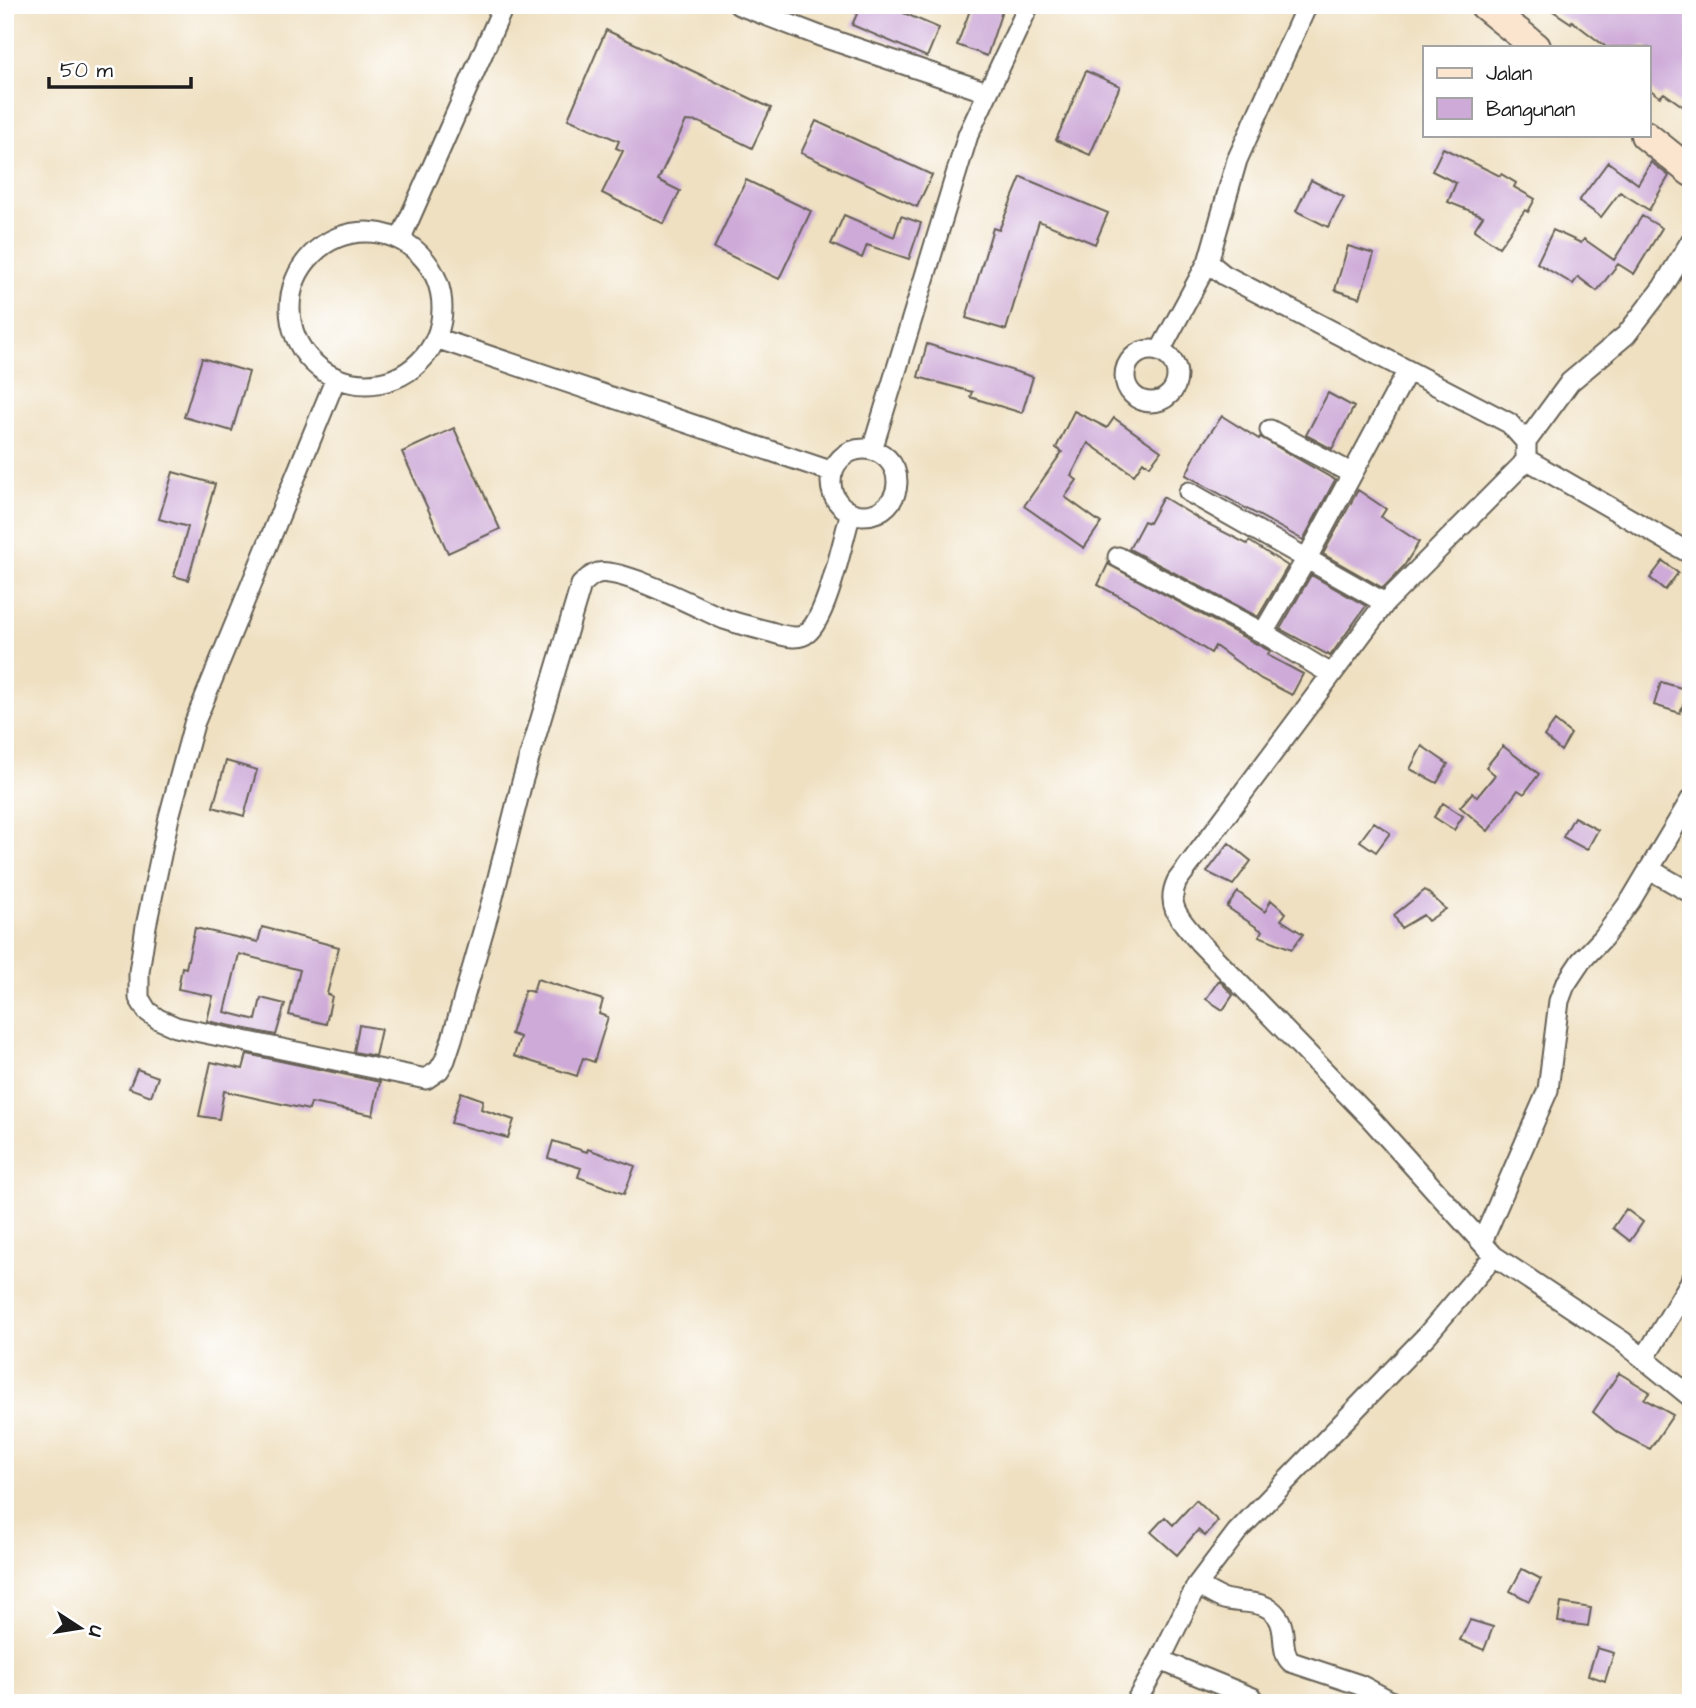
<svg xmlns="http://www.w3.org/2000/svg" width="1696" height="1708" font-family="'Architects Daughter',sans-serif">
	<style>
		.building { fill: #ceaad8 }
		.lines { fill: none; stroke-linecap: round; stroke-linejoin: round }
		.minor-casing { stroke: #666156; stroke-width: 23 }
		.secondary-casing { stroke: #666156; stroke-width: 32 }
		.minor { stroke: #fff; stroke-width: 19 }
		.secondary { stroke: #fbe5cf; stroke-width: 28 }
	</style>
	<rect width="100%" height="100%" fill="#fff"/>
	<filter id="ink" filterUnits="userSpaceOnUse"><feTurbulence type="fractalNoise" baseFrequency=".0143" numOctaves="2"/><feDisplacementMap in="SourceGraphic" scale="14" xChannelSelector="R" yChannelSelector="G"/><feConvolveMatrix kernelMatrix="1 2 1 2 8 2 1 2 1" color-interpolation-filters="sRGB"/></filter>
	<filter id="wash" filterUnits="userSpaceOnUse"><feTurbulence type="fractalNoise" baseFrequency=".00686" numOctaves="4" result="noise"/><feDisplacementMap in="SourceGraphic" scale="28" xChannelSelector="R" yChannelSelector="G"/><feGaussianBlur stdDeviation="1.57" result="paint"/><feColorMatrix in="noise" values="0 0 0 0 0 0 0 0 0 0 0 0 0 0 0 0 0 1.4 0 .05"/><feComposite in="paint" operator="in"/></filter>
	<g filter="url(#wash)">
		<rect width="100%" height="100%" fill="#efe0c1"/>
		<g id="blocks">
			<path class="building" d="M 861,5 L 885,5 L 939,28 L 927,57 L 852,25 Z
				M 972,5 L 1004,5 L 987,56 L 957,45 Z
				M 1544,5 L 1691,5 L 1691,112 L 1664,93 L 1660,97 L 1649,89 L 1649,47 L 1606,47 L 1572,21 L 1571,23 Z
				M 606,30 L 771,108 L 752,148 L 699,122 L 686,121 L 658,180 L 680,191 L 664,224 L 602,193 L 623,151 L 616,148 L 619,141 L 568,119 Z
				M 1086,71 L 1120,86 L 1090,155 L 1056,140 Z
				M 816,121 L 932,175 L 917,207 L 801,153 Z
				M 1443,148 L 1500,176 L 1501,174 L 1516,183 L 1514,187 L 1535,199 L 1528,212 L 1525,210 L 1499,247 L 1474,230 L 1483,216 L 1448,202 L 1456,183 L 1432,171 Z
				M 1608,162 L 1638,184 L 1651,162 L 1669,176 L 1649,210 L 1620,192 L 1601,217 L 1579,201 Z
				M 1021,177 L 1108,213 L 1095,244 L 1039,221 L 1006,330 L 966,318 L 993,228 L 999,230 Z
				M 746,180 L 811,211 L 779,279 L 714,248 Z
				M 1311,180 L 1344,197 L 1328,227 L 1296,211 Z
				M 844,215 L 894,237 L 901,216 L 921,223 L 909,259 L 867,245 L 862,258 L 831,244 Z
				M 1642,216 L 1662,228 L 1634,274 L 1618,264 L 1597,291 L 1578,277 L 1573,284 L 1537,263 L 1553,230 L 1581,243 L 1584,239 L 1614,260 Z
				M 1348,246 L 1374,254 L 1360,298 L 1335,290 Z
				M 927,344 L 1033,377 L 1022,413 L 970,397 L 972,392 L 918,377 Z
				M 202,358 L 249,372 L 232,431 L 184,417 Z
				M 1328,393 L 1354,407 L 1332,449 L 1306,435 Z
				M 1074,411 L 1107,428 L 1114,418 L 1161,451 L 1150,466 L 1143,462 L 1134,475 L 1088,443 L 1071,476 L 1077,480 L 1065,497 L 1101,523 L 1084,548 L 1024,506 L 1062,452 L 1056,448 Z
				M 1222,416 L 1259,439 L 1260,437 L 1335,480 L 1303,540 L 1186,475 L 1197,452 Z
				M 454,428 L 500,529 L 448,553 L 402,452 Z
				M 173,472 L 215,484 L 188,580 L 174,576 L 188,527 L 159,519 Z
				M 1358,490 L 1386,509 L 1381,517 L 1419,542 L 1404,566 L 1383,588 L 1323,554 Z
				M 1163,497 L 1204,522 L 1247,544 L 1249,541 L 1288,566 L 1258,617 L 1129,549 L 1144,521 L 1149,523 Z
				M 1663,561 L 1678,573 L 1665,590 L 1650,578 Z
				M 1108,564 L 1257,644 L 1270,651 L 1267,655 L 1303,674 L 1292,695 L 1261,679 L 1215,646 L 1211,653 L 1134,604 L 1098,585 Z
				M 1311,575 L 1366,606 L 1330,656 L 1280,629 Z
				M 1661,682 L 1688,690 L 1680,713 L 1654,705 Z
				M 1555,721 L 1571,734 L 1561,751 L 1544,736 Z
				M 1422,746 L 1448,764 L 1437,783 L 1410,769 Z
				M 1503,746 L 1539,774 L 1524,794 L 1518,790 L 1488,831 L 1460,807 L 1472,793 L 1477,797 L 1495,775 L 1486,767 Z
				M 226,761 L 257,770 L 244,816 L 213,807 Z
				M 1443,803 L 1463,816 L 1454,830 L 1434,817 Z
				M 1574,817 L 1598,830 L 1587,850 L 1563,837 Z
				M 1374,822 L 1390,833 L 1376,852 L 1360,841 Z
				M 1229,843 L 1251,861 L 1233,885 L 1207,872 Z
				M 1425,890 L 1446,909 L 1428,921 L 1423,915 L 1401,928 L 1394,915 Z
				M 1238,892 L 1265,912 L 1271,900 L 1286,913 L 1281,920 L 1303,934 L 1292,949 L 1259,936 L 1262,931 L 1227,907 Z
				M 262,927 L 339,947 L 327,994 L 332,996 L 326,1024 L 289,1015 L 300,970 L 239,954 L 225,1012 L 256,1020 L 261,998 L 285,1004 L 276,1035 L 207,1021 L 213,996 L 178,989 L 182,967 L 186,968 L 195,928 L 258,942 Z
				M 537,979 L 603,1000 L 599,1014 L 608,1017 L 594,1062 L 583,1058 L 577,1076 L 514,1056 L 520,1037 L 511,1034 L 525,990 L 533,992 Z
				M 1219,980 L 1233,995 L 1223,1010 L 1206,999 Z
				M 359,1025 L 381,1029 L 375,1056 L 354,1052 Z
				M 247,1054 L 380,1082 L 373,1115 L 311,1103 L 309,1110 L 224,1091 L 219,1119 L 199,1116 L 211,1062 L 243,1069 Z
				M 137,1069 L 158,1077 L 151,1096 L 129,1088 Z
				M 461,1092 L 483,1100 L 481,1109 L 514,1120 L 508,1138 L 451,1123 Z
				M 553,1141 L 587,1152 L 588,1149 L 635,1166 L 624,1194 L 578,1177 L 581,1168 L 548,1158 Z
				M 1626,1209 L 1643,1222 L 1630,1241 L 1613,1228 Z
				M 1619,1373 L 1650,1392 L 1644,1399 L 1673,1415 L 1650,1449 L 1618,1433 L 1593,1412 Z
				M 1196,1500 L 1218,1521 L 1205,1536 L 1198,1530 L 1177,1555 L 1151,1532 L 1165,1517 L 1173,1525 Z
				M 1522,1569 L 1541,1579 L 1529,1601 L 1510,1591 Z
				M 1561,1603 L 1591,1608 L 1588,1626 L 1558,1622 Z
				M 1470,1620 L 1493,1627 L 1484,1650 L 1460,1640 Z
				M 1597,1648 L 1614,1653 L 1605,1681 L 1588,1675 Z"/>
		</g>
	</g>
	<g filter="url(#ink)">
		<use href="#blocks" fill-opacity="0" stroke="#666156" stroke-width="2"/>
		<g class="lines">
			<defs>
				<path id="minor" d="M 739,5 L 820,36 L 987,92
					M 1307,5 L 1237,160 L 1208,262 L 1224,275 L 1509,423 L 1526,442
					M290 308a76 76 0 1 1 152 0a76 76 0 1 1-152 0Z
					M 400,240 L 504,5
					M 1691,241 L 1663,287 L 1626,335 L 1570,382 L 1526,442 L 1526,459 L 1522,465 L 1385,603 L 1177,881 C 1164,908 1184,923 1200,943 L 1370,1118 L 1494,1256 L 1622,1341 L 1691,1397
					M 436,338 L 833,472
					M1125 376a26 26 0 1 1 52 0a26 26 0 1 1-52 0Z
					M 1160,351 L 1208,262
					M 336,378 L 194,724 L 169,817 L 146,926 L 139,972 L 139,998 L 147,1011 L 158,1019 L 176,1027 L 426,1079 L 439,1070 L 445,1060 L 452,1039 L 493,897 L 522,782 L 581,585 C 586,580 591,575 598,573 C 623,568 698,608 724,619 C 739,624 755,628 771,632 C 781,635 798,641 807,633 C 828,616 842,541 851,513
					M 1270,430 L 1351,473
					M831 482a33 33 0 1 1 66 0a33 33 0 1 1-66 0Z
					M 872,450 L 968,135 L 1029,5
					M 1526,459 L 1691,554
					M 1189,492 L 1385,603
					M 1118,557 L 1263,633 L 1331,674
					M 1263,633 L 1307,558 L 1407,372
					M 1649,869 L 1691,893
					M 1482,1242 L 1548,1090 L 1559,1001 L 1565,985 L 1581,961 L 1603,938 L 1631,900 L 1691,799
					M 1644,1359 L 1691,1281
					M 1197,1585 C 1205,1589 1213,1595 1221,1598 C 1240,1605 1264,1598 1277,1616 C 1288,1630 1279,1651 1291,1662 L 1360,1685 L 1394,1703
					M 1160,1660 L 1253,1698
					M 1135,1703 L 1160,1660 L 1197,1585 L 1237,1532 L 1427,1335 L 1494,1256"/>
				<path id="secondary" d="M 1484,5 L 1536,47
					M 1645,135 L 1691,172"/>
			</defs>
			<use href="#minor" class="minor-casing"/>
			<use href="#secondary" class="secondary-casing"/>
			<use href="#minor" class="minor"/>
			<use href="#secondary" class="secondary"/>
		</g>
	</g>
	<rect width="1696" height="1708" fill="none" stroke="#fff" stroke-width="28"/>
	<rect x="1423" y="46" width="228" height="91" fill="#ffffff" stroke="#a4a4a4" stroke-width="2"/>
	<rect x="1437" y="68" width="35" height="10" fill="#fbe5cf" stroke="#a4a4a4" stroke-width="2"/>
	<text x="1486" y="80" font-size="21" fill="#1c1c1c">Jalan</text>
	<rect x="1437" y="98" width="35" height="21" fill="#ceaad8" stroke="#a4a4a4" stroke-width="2"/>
	<text x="1486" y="116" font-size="21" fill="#1c1c1c">Bangunan</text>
	<g transform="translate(80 1628) rotate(102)" stroke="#ffffff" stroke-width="5" paint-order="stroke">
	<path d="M0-5L12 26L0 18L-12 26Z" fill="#1c1c1c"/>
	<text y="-10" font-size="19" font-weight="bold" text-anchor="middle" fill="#1c1c1c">U</text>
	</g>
	<path d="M49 77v10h142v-10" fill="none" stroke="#1c1c1c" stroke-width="3.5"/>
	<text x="60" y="77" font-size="21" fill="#1c1c1c" stroke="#ffffff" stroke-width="5" paint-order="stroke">50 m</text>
</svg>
